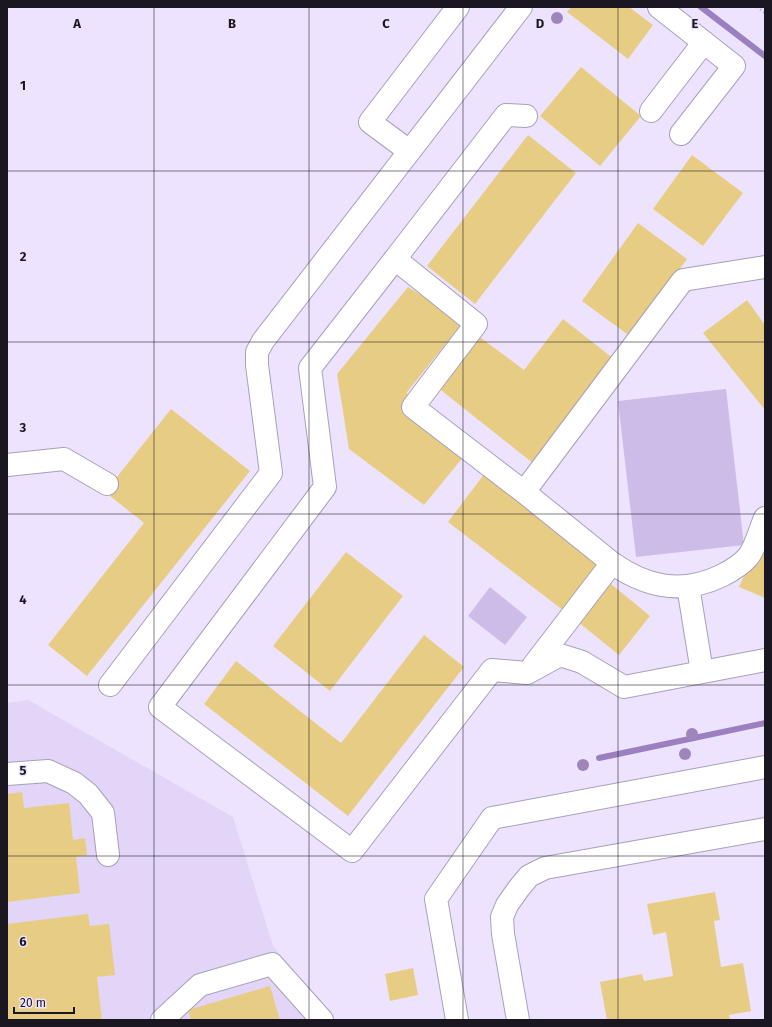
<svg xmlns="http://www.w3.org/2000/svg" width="772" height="1027" font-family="'Fira Sans',sans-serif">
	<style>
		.built { fill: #e2d5f7 }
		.garden { fill: #cdbce7 }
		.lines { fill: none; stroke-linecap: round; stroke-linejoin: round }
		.stream { stroke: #9b80bf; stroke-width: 6 }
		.building { fill: #e7cd84 }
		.minor-casing { stroke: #a99fb8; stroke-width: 24 }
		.path { stroke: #aca4ba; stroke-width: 2.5; stroke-dasharray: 1 3; stroke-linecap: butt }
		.minor { stroke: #fff; stroke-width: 22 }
		.tree { fill: #9e86bd }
		.grid { fill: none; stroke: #1b1721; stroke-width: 1; stroke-opacity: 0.55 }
		.grid-label { font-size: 13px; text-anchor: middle; font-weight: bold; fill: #1b1721; stroke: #ede3fe; stroke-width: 3; stroke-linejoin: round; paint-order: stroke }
	</style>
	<rect width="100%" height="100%" fill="#ede3fe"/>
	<path class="built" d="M 28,700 L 233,817 L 273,946 L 334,1020 L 7,1020 L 7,703 Z"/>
	<path class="garden" d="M 726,389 L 744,545 L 636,557 L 618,401 Z
		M 490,587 L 527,617 L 505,645 L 468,616 Z"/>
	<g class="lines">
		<path class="stream" d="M 701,7 L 765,56
			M 599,758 L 765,723"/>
	</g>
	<path class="building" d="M 571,7 L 629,7 L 653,25 L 628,59 L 567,12 Z
		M 581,67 L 641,116 L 600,166 L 540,116 Z
		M 528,135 L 576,173 L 475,304 L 427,266 Z
		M 692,155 L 743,193 L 703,246 L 653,209 Z
		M 638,223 L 687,259 L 631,337 L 582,301 Z
		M 408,287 L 439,306 L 460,326 L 407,392 L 412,416 L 464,456 L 424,505 L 349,449 L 337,374 Z
		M 747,300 L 765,325 L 765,410 L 703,333 Z
		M 563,319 L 614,359 L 534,464 L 437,387 L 477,335 L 524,370 Z
		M 171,409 L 250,471 L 87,676 L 48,645 L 144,523 L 105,492 Z
		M 485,473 L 601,562 L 564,611 L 448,522 Z
		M 765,528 L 765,598 L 739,587 Z
		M 346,552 L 403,596 L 330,691 L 273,646 Z
		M 605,579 L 650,616 L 619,655 L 573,618 Z
		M 424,635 L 464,667 L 348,816 L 204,704 L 236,661 L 341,743 Z
		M 22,792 L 24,808 L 69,803 L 73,840 L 85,838 L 87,855 L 76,857 L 80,893 L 7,902 L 7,794 Z
		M 715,892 L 720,920 L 714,921 L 721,967 L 743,963 L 751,1011 L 729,1015 L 730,1020 L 607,1020 L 600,982 L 642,974 L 644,981 L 673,976 L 666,932 L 653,935 L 647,904 Z
		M 88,914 L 90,926 L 109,924 L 115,975 L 97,977 L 102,1020 L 7,1020 L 7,924 Z
		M 413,968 L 418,995 L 390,1001 L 385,974 Z
		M 270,986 L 280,1020 L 191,1020 L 188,1010 Z"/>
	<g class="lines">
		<defs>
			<path id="minor" d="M 659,7 L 734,66 L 681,134
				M 651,111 L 704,42
				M 526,116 L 506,115 L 395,259 L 476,324 L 413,407 L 524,492 L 683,280 L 765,267
				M 409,151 L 370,122 L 458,7
				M 395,259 L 310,368 L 325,487 L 160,707 L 352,851 L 492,670 L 527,673 L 560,655 L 582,662 L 624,687 L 765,660
				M 7,465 L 64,459 L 107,484
				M 524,492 L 612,563
				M 688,586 L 702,672
				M 533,666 L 612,563 C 646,587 681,595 721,576 C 731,571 740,566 748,557 C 756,547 760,529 765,518
				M 110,685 L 271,473 L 257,365 L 257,352 L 263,341 L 521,7
				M 7,774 L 48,771 L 74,783 L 88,794 L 103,813 L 108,855
				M 162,1020 L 200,985 L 272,964 L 322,1020
				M 457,1020 L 436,899 L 492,818 L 765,767
				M 518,1020 L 503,934 L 502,917 L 507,905 L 519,888 L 529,876 L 545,868 L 765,829"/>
		</defs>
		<use href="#minor" class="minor-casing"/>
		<path class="path" d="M 757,7 L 765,13"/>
		<use href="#minor" class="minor"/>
	</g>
	<g class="tree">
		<circle cx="557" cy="18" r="6"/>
		<circle cx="692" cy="734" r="6"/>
		<circle cx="685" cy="754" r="6"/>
		<circle cx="583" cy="765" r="6"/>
	</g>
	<path class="grid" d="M 154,7 L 154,1020M 309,7 L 309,1020M 463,7 L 463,1020M 618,7 L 618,1020M 7,171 L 765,171M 7,342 L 765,342M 7,514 L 765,514M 7,685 L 765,685M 7,856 L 765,856"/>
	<g class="grid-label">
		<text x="77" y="28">A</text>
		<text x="232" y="28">B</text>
		<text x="386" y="28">C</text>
		<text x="540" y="28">D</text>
		<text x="695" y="28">E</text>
		<text x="23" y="90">1</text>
		<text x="23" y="261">2</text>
		<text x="23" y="432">3</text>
		<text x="23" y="604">4</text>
		<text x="23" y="775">5</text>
		<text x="23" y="946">6</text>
	</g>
	<rect width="772" height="1027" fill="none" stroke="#1b1721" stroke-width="16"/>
	<path d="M14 1007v6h60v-6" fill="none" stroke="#1b1721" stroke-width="2"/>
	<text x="20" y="1007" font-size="12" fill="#1b1721" stroke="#ede3fe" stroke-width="3" paint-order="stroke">20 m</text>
</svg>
